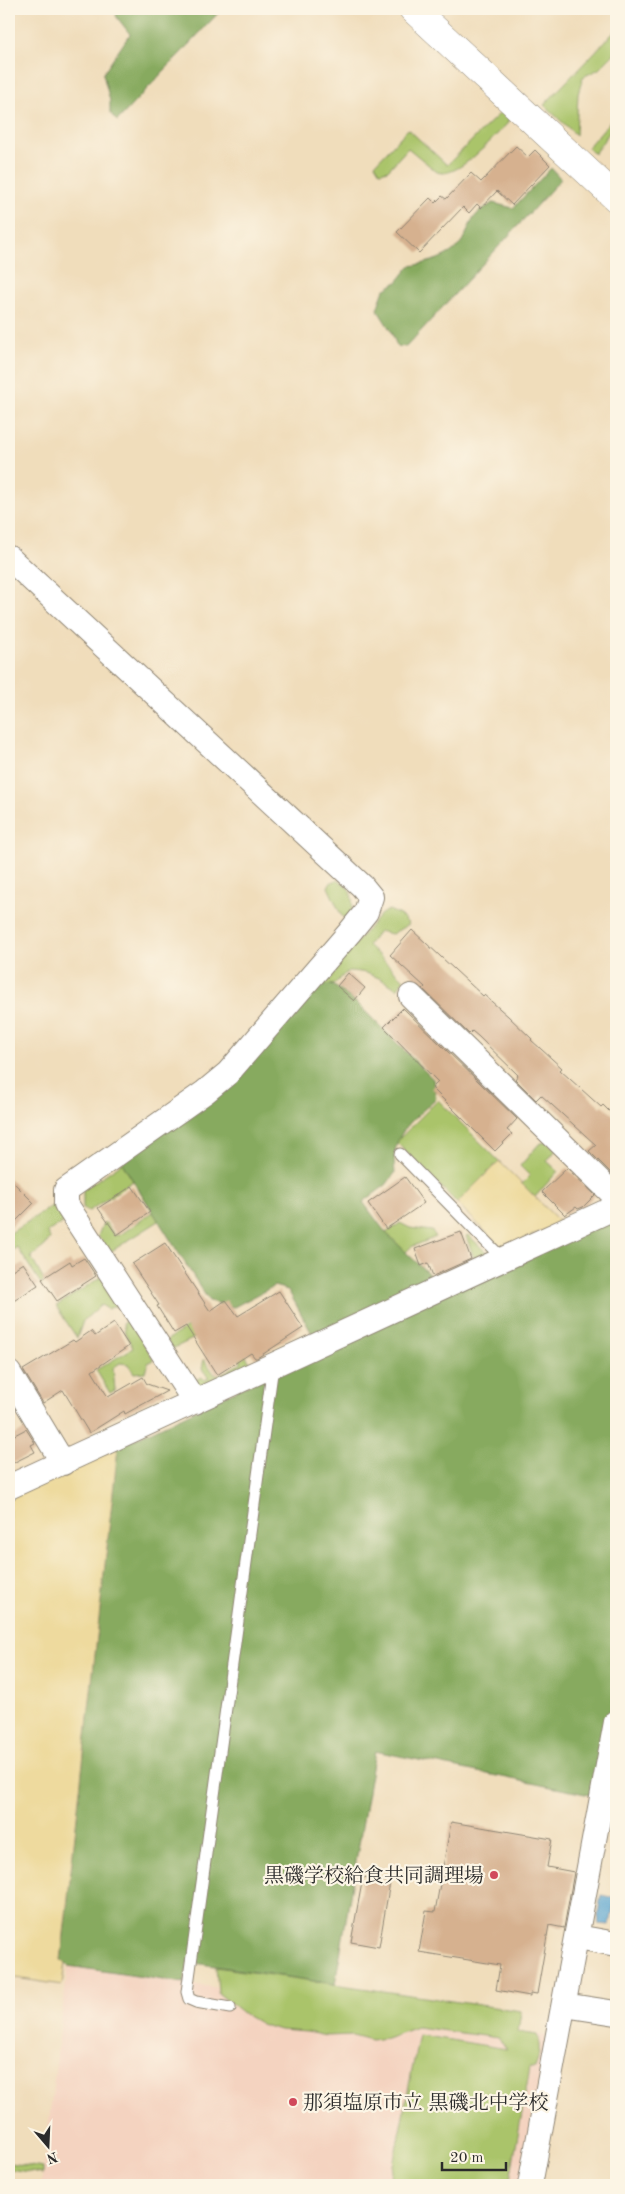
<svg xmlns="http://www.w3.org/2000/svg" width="625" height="2194" font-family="'Old Standard TT','Noto Serif JP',serif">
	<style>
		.built { fill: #f4d3c0 }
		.green { fill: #aac46a; stroke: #6a784a }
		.forest { fill: #87aa5e; stroke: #596a44 }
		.sand { fill: #eeda9e; stroke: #8c8264 }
		.water { fill: #58a4d0; stroke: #42687e }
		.building { fill: #d6b18f }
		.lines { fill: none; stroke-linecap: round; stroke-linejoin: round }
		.lane-casing { stroke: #8e8473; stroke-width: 13 }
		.street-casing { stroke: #8e8473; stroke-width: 26 }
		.secondary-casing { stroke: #8e8473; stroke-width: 29 }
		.lane { stroke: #fff; stroke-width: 11 }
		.street { stroke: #fff; stroke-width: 24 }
		.secondary { stroke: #fff; stroke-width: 28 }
		.poi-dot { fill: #d1495b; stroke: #fcf5e5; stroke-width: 2 }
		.labels { text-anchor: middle; stroke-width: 4.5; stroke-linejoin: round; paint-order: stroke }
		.poi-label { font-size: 20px; fill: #2b2b2b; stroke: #fcf5e5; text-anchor: end }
	</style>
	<rect width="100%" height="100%" fill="#fcf5e5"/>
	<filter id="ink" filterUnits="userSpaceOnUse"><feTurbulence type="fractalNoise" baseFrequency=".02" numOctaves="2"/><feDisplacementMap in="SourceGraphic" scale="10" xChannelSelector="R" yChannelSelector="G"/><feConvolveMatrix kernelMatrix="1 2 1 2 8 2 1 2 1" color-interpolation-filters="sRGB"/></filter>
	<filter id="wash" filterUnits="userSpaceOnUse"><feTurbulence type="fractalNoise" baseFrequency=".0096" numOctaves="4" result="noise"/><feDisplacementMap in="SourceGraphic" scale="20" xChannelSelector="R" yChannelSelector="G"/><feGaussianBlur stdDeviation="1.12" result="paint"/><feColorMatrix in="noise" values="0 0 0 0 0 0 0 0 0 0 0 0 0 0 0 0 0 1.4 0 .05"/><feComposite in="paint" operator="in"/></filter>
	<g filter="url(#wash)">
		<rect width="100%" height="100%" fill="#f0ddbb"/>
		<path class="built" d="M 68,1966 L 547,2036 L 520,2185 L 41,2185 Z"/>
		<path class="green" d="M 616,30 L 616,52 L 599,69 L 583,77 L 578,94 L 576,135 L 544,105 Z
			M 502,111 L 509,119 L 507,124 C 493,138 457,180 437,172 L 408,148 L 388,170 L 380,172 L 375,164 L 408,129 L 447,165 Z
			M 616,115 L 616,123 L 594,154 L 588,148 L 591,143 Z
			M 337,880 C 353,886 354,901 351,916 L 345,918 L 341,915 L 328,887 L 330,883 Z
			M 389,910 L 400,915 L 409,924 L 392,934 L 379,931 L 368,945 L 404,980 L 397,989 C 381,978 368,971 348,971 L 333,985 L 320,984 L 381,914 Z
			M 438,1100 L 499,1161 L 457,1203 L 396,1142 Z
			M 548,1141 L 556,1150 L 547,1161 L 558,1171 L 535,1197 L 522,1184 L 530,1176 L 520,1166 L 539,1144 Z
			M 122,1163 L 133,1181 L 89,1211 L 83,1208 L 83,1190 Z
			M 55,1204 L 66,1221 L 47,1232 L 50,1238 L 45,1246 L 31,1257 L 44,1281 L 41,1284 L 17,1247 L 9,1253 L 9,1234 Z
			M 153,1212 L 159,1221 L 110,1252 L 98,1236 L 103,1223 L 106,1223 L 114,1235 L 120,1235 Z
			M 400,1223 L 410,1228 L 432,1231 L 436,1237 L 411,1247 L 406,1252 L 386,1233 Z
			M 468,1235 L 487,1253 L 489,1259 L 475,1261 L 466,1236 Z
			M 101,1277 L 119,1304 L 108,1309 L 101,1305 L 83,1321 L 77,1338 L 56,1306 Z
			M 216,1309 L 251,1364 L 202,1388 L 194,1381 L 201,1377 L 205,1380 L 209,1378 L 202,1369 L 204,1359 L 215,1375 L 223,1373 L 241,1363 L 240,1355 L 219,1326 L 172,1349 L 167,1340 Z
			M 129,1319 L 154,1360 L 148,1363 L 145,1372 L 134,1373 L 128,1364 L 120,1363 L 113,1368 L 115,1390 L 110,1393 L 96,1370 L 133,1348 L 125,1333 L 123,1323 Z
			M 216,1967 L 521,2011 L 518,2032 L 537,2035 C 541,2046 539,2057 535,2068 L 530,2068 L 509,2185 L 389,2185 L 419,2035 L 507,2049 L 498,2038 L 417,2027 L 386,2038 L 371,2040 L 353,2035 L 326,2036 L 307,2032 L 280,2030 L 261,2024 L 244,2014 L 218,1993 Z
			M 9,2163 L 43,2168 L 43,2174 L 9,2169 Z"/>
		<path class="forest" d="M 118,9 L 222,9 L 117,121 L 110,113 L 110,101 L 103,74 L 130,34 L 116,16 Z
			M 551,168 L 561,179 L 406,347 L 397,346 L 391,331 L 377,309 L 384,290 L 397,282 L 410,266 C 425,264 451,257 460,244 C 475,223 465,219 493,203 L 513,208 Z
			M 320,984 L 333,985 L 359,1005 L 433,1079 L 436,1098 C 411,1123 390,1133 395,1173 L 386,1185 L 363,1202 L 386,1233 L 434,1279 L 616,1213 L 616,1685 L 598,1789 L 590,1795 L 375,1751 L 335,1984 L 188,1962 L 184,1983 L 68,1966 L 61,1961 L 118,1447 L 321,1350 L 288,1290 L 274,1286 L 234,1307 L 209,1301 L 122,1163 Z"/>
		<path class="sand" d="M 499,1161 L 561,1223 L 503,1248 L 498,1244 L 457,1203 Z
			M 118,1447 L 61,1960 L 65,1963 L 62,1985 L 9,1977 L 9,1498 Z"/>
		<path class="water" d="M 601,1895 L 615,1898 L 610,1925 L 599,1924 L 598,1915 Z"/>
		<g id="blocks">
			<path class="building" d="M 516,146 L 528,157 L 535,150 L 550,165 L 512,205 L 497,191 L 481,208 L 477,204 L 469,213 L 463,207 L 419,253 L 397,232 L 430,198 L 435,203 L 442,196 L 446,199 L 471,173 L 481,182 Z
				M 412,930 L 483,996 L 484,995 L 508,1016 L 532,1039 L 531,1040 L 562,1068 L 560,1070 L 601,1107 L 603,1105 L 616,1118 L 616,1171 L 613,1175 L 589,1151 L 596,1145 L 541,1095 L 536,1100 L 515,1079 L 518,1075 L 479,1037 L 472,1031 L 469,1034 L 423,989 L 425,987 L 390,955 Z
				M 348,973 L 365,988 L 354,1001 L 337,986 Z
				M 403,1008 L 517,1119 L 507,1130 L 512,1134 L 495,1151 L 432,1088 L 438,1082 L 384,1027 Z
				M 567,1168 L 595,1195 L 583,1207 L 578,1209 L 576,1207 L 565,1215 L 542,1192 Z
				M 405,1177 L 424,1203 L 386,1229 L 368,1203 Z
				M 9,1178 L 34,1203 L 9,1228 Z
				M 132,1186 L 150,1212 L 117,1235 L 98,1208 Z
				M 461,1232 L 471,1259 L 433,1276 L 428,1263 L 421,1266 L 415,1249 Z
				M 165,1243 L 210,1311 L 226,1300 L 238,1316 L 279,1291 L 303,1328 L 257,1358 L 255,1358 L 251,1353 L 217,1375 L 186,1326 L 174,1333 L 157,1306 L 159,1305 L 132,1264 Z
				M 84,1258 L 96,1276 L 57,1301 L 42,1279 L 70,1261 L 72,1265 Z
				M 23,1263 L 38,1285 L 9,1304 L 9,1272 Z
				M 114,1323 L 129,1346 L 92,1371 L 108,1397 L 143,1377 L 147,1384 L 167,1391 L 125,1414 L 124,1411 L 89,1433 L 63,1390 L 43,1403 L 23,1370 L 73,1340 L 75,1342 L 91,1331 L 95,1336 Z
				M 26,1429 L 35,1443 L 31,1445 L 35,1452 L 9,1465 L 9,1438 Z
				M 451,1822 L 552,1839 L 547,1867 L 574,1872 L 564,1928 L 549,1925 L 537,1994 L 530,1993 L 530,1996 L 496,1990 L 500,1965 L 419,1952 L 426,1911 L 435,1912 Z
				M 363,1877 L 390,1882 L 379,1947 L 351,1942 Z"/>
		</g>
	</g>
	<g filter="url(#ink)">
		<use href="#blocks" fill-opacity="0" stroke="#8e8473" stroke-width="1"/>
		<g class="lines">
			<defs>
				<path id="lane" d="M 400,1154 L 503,1259
					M 230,2008 L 196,2002 L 189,1999 L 187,1992 L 273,1366"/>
				<path id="street" d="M 9,558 L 362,886 L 371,897 L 366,912 L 349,933 L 228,1073 L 205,1092 L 66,1190 L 66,1204 L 195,1402
					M 411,996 L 616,1197
					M 9,1373 L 63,1463
					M 9,1487 L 616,1207
					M 577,1937 L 616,1944
					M 564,2005 L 616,2013
					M 530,2185 L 616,1722"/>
				<path id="secondary" d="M 413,9 L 616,198"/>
			</defs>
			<use href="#lane" class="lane-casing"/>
			<use href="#street" class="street-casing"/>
			<use href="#secondary" class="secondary-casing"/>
			<use href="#lane" class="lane"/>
			<use href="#street" class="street"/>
			<use href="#secondary" class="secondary"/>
		</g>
	</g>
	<g class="poi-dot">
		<circle cx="494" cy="1875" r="5"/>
		<circle cx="293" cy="2102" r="5"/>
	</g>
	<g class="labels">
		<g class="poi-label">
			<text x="484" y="1882">黒磯学校給食共同調理場</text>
			<text x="303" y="2109" text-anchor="start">那須塩原市立 黒磯北中学校</text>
		</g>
	</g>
	<rect width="625" height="2194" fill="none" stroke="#fcf5e5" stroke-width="30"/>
	<g transform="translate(48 2146) rotate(161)" stroke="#fcf5e5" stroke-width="4" paint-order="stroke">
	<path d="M0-4L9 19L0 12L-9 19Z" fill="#2b2b2b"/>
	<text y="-8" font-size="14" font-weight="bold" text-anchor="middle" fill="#2b2b2b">N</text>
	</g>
	<path d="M442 2162v8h64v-8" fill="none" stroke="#2b2b2b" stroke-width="2.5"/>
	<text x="450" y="2162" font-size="15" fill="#2b2b2b" stroke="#fcf5e5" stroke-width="4" paint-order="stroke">20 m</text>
</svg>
